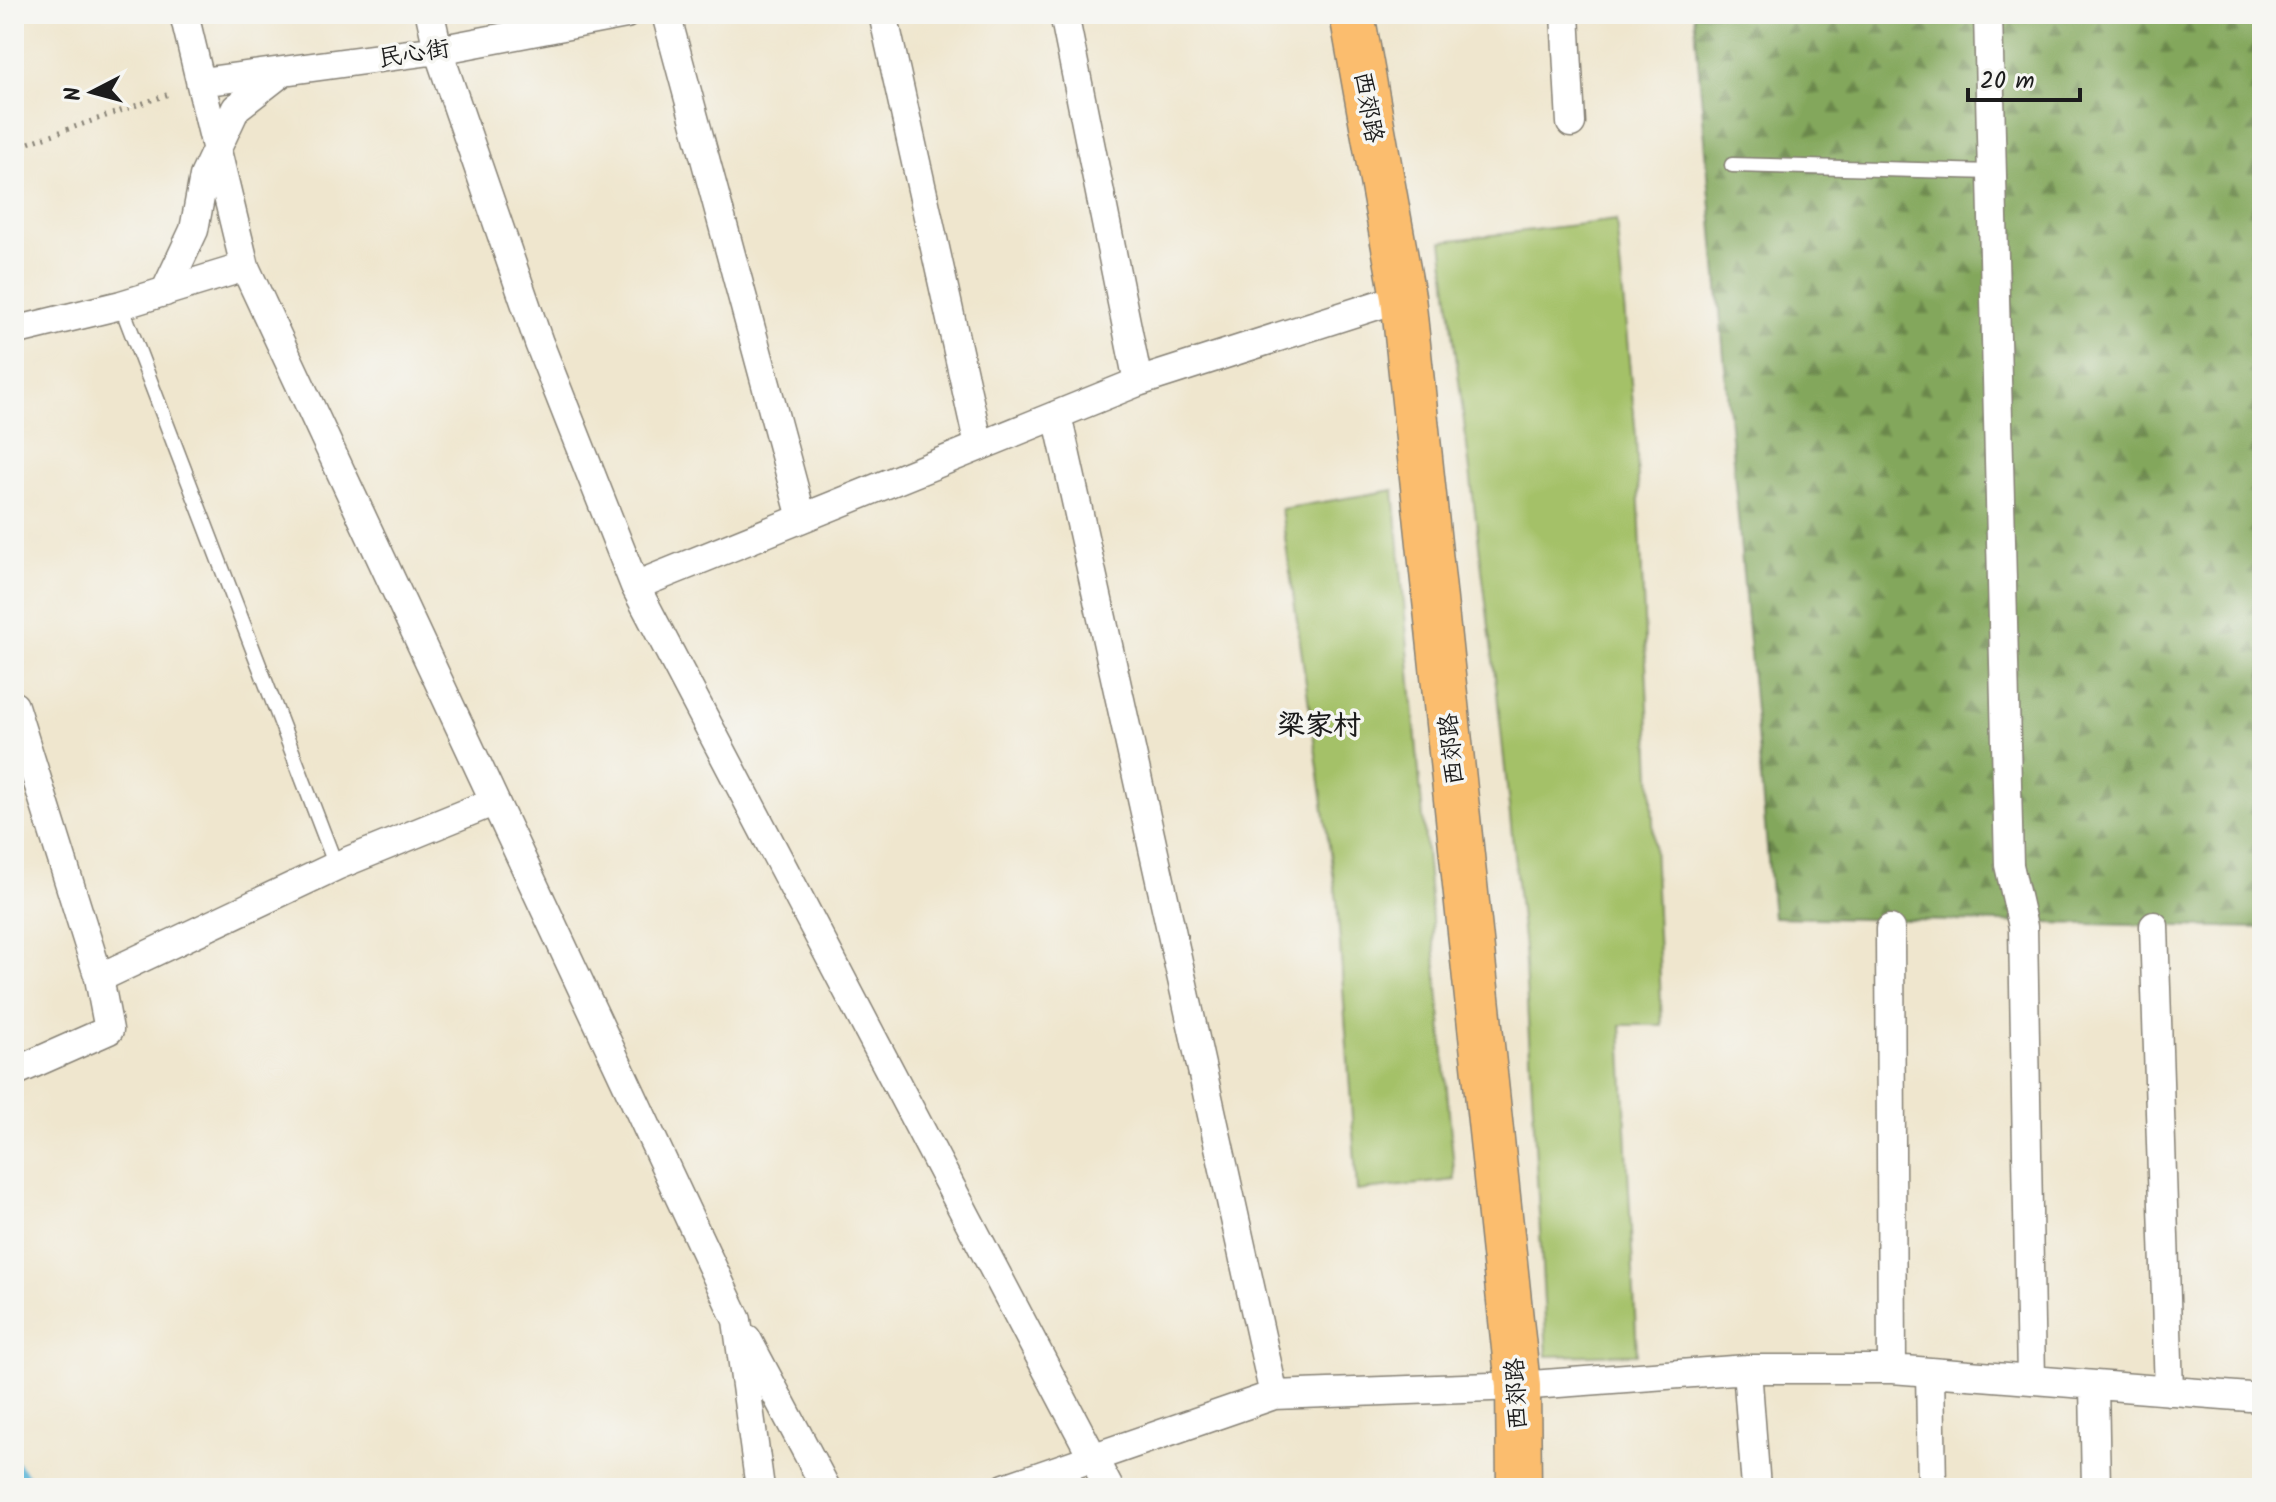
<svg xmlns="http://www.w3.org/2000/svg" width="2276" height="1502" font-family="Kalam,'LXGW WenKai TC',sans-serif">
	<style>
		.forest { fill: url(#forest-firs); stroke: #50623c; stroke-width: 2 }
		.garden { fill: #a4c168; stroke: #606e42; stroke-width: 2 }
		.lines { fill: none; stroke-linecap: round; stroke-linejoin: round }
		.stream { stroke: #5ab5d8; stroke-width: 11 }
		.lane-casing { stroke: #868175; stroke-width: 17 }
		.street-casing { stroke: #868175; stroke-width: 31 }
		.primary-casing { stroke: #868175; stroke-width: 47 }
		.path { stroke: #868175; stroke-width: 5; stroke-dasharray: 2 6; stroke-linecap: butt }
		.lane { stroke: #fff; stroke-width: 14 }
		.street { stroke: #fff; stroke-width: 28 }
		.primary { stroke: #fbbd6e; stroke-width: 44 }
		.labels { text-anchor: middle; stroke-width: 7; stroke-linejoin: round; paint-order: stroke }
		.street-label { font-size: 24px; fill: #1c1c1c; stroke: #f6f6f2 }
		.quarter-label { font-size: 28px; font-weight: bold; fill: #1c1c1c; stroke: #f6f6f2 }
	</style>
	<defs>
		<pattern id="forest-firs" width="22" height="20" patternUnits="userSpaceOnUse" patternTransform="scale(2)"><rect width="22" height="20" fill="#83a75c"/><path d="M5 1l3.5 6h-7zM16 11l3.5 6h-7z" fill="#6a874b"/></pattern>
	</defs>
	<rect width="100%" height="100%" fill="#f6f6f2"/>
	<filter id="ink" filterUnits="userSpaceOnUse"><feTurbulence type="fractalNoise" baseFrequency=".0125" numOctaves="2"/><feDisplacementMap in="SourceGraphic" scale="16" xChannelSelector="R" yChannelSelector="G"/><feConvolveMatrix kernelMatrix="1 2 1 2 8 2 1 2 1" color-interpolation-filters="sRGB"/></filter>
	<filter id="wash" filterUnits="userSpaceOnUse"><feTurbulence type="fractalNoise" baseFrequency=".006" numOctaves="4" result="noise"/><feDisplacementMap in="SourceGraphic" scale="32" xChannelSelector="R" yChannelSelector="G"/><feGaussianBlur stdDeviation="1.8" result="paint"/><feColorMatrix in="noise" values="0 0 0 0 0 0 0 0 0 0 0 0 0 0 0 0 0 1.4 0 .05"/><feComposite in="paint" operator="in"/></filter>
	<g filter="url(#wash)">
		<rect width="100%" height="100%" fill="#efe6ce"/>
		<path class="forest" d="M 1694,14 L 2262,14 L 2262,928 L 1773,917 Z"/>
		<path class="garden" d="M 1616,220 L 1636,436 L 1662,1025 L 1621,1025 L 1637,1354 L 1547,1356 L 1524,949 L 1497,693 L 1442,241 Z
			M 1394,490 L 1455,1180 L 1357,1191 L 1337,901 L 1281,509 Z"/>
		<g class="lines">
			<path class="stream" d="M 14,1466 L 32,1488"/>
		</g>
	</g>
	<g filter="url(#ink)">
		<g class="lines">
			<defs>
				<path id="lane" d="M 1732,165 L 1992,172
					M 121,305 L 336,866"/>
				<path id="street" d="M 184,14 L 245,267 L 737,1320 L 760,1488
					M 430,14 L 438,50 L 539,343 L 635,586 L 1109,1488
					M 666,14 L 802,518
					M 883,14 L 979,446
					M 1064,14 L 1138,382
					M 1565,14 L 1571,123
					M 1988,14 L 2009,865 L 2023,927 L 2031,1380
					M 201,82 L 438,50 L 626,14
					M 165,292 L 194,230 L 204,176 L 236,108 L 281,73
					M 14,331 L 121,305 L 245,267
					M 1057,415 L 1274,1395
					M 635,586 L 1138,382 L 1403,297
					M 14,706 L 99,978 L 336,866 L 493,802
					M 2154,926 L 2169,1391
					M 1890,929 L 1892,1369
					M 14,1072 L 109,1030 L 99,978
					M 747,1339 L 826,1488
					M 1747,1369 L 1756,1488
					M 1930,1372 L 1932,1488
					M 2094,1385 L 2096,1488
					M 1005,1488 L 1274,1395 L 1518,1386 L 1747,1369 L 1892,1369 L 2262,1398"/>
				<path id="primary" d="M 1352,14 L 1403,297 L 1518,1386 L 1519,1488"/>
			</defs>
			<use href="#lane" class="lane-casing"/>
			<use href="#street" class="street-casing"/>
			<use href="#primary" class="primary-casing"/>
			<path class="path" d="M 14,148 L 172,93"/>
			<use href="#lane" class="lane"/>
			<use href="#street" class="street"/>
			<use href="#primary" class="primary"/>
		</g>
	</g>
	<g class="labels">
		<g class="street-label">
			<text transform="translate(414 53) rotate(-9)" y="8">民心街</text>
			<text transform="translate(1369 107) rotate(80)" y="8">西郊路</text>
			<text transform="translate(1451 749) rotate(-96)" y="8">西郊路</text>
			<text transform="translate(1516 1394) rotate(-93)" y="8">西郊路</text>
		</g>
		<g class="quarter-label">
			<text x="1319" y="734">梁家村</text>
		</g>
	</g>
	<rect width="2276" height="1502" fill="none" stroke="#f6f6f2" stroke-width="48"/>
	<g transform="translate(92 92) rotate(264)" stroke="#f6f6f2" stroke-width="6" paint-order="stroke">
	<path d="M0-6L14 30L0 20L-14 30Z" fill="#1c1c1c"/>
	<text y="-12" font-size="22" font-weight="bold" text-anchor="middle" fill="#1c1c1c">N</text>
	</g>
	<path d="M1968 88v12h112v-12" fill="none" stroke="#1c1c1c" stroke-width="4"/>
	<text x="1980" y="88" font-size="24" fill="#1c1c1c" stroke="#f6f6f2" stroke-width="6" paint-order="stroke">20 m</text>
</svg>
